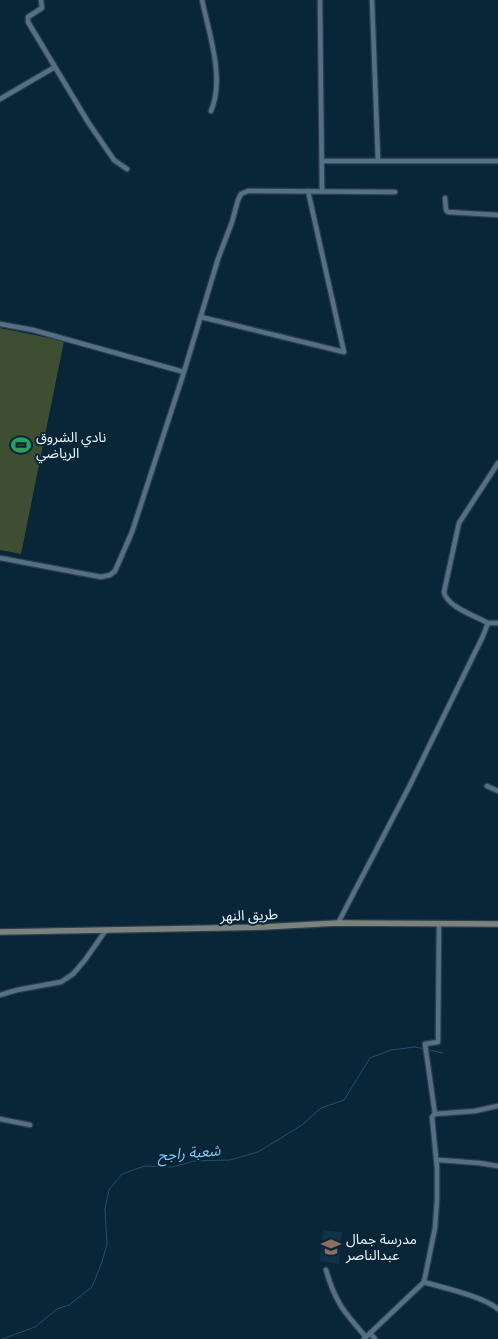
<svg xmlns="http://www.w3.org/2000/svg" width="498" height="1339" font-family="'Golos Text','Noto Sans Arabic',sans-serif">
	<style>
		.built { fill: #0f3249 }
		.green { fill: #3d4e32 }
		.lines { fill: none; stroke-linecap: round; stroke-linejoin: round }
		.stream { stroke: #254e6a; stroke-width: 1 }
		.minor-casing { stroke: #2f3c4b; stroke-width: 7 }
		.secondary-casing { stroke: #2f3c4b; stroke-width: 8 }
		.minor { stroke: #537087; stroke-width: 4.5 }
		.secondary { stroke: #79827d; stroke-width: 5.5 }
		.labels { text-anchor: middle; stroke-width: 4; stroke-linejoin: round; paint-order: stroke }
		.poi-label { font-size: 14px; fill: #ecf6fe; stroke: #092538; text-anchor: start }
		.street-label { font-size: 14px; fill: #ecf6fe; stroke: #092538 }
		.water-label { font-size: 15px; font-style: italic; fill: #84c7f7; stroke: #092538 }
	</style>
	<rect width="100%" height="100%" fill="#092538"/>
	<path class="built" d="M 323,1230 L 342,1232 L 339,1264 L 320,1261 Z"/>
	<path class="green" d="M 0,328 L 64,341 L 21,554 L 0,550 Z"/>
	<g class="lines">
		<path class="stream" d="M 429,1050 L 443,1053
			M 2,1339 L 35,1327 L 57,1309 L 69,1305 L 92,1287 L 102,1262 L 107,1244 L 105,1209 L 109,1190 L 122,1174 L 145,1166 L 173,1167 L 194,1161 L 230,1160 L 258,1152 L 302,1125 L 321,1108 L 344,1100 L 370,1058 L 391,1050 L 415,1047 L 425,1049"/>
		<defs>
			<path id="minor" d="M 41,0 L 42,8 L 28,17 L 28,22 L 88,122 L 114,160 L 127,169
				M 202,0 C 209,33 225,79 211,111
				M 320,0 L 322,191
				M 372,0 L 378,160
				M 0,99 L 55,67
				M 323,161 L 498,161
				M 445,198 L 446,210 L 448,212 L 498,215
				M 201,317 L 344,352 L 308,191
				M 0,324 L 33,330 L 184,372
				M 0,558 L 101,577 L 110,575 L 115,571 L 132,532 L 184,372 L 218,259 L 232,222 L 238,200 L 241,194 L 248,191 L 395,192
				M 488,623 L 498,623
				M 487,786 L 498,791
				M 338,923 L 409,787 L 483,636 L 488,623 C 475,616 446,606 444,592 L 459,523 L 498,463
				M 0,995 L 17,990 L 61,982 L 73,974 L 85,960 L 106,930
				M 435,1114 L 475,1111 L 498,1106
				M 0,1119 L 30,1125
				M 439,1160 L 479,1163 L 498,1166
				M 326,1270 C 335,1302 344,1312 366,1337
				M 424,1282 C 444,1288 482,1296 498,1309
				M 370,1333 L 375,1339
				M 364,1339 L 424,1282 L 435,1228 L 437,1199 L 437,1168 L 432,1117 L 435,1114 L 425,1044 L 438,1042 L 439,923"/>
			<path id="secondary" d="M 0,932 L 263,927 L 338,923 L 498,924"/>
		</defs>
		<use href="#minor" class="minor-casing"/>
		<use href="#secondary" class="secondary-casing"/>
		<use href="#minor" class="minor"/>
		<use href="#secondary" class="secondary"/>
	</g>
	<defs>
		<symbol id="stadium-bare" viewBox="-9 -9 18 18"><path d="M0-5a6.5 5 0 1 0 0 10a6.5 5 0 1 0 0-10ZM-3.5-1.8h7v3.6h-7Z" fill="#2e9e5b" stroke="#092538" stroke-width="2.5" paint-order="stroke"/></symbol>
		<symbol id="school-bare" viewBox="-9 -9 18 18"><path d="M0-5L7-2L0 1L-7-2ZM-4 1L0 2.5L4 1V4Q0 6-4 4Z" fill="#8d6e63" stroke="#092538" stroke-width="2.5" paint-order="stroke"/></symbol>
	</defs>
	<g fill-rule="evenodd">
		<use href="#stadium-bare" x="7" y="431" width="28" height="28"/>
		<use href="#school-bare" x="317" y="1233" width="28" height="28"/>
	</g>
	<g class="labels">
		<g class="poi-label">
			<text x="36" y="442">نادي الشروق<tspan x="36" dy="16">الرياضي</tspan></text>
			<text x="346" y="1244">مدرسة جمال<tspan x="346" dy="16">عبدالناصر</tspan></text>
		</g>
		<g class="street-label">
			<text transform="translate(249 915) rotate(-2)" y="5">طريق النهر</text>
		</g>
		<g class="water-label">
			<text transform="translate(189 1153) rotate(-5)" y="5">شعبة راجح</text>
		</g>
	</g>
</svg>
